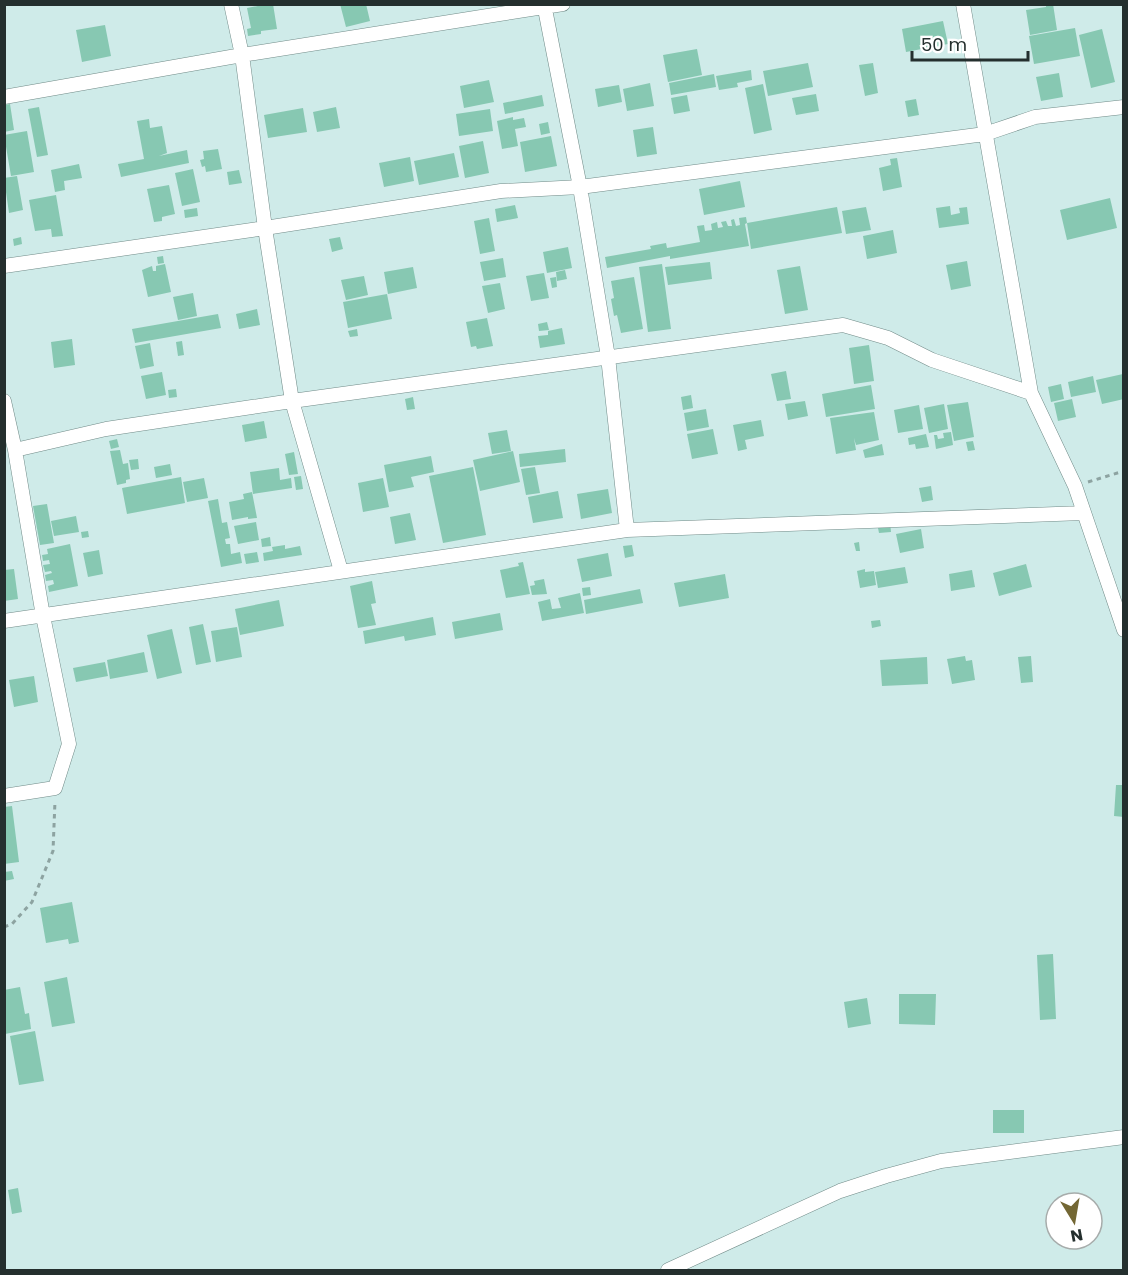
<svg xmlns="http://www.w3.org/2000/svg" width="1128" height="1275" font-family="Poppins,sans-serif">
	<style>
		.building { fill: #87c8b2 }
		.lines { fill: none; stroke-linecap: round; stroke-linejoin: round }
		.minor-casing { stroke: #718b88; stroke-width: 15 }
		.path { stroke: #8da3a1; stroke-width: 3; stroke-dasharray: 4.5 4.5; stroke-linecap: butt }
		.minor { stroke: #fff; stroke-width: 14 }
	</style>
	<rect width="100%" height="100%" fill="#cfebe9"/>
	<path class="building" d="M 268,4 L 273,4 L 277,29 L 261,31 L 261,34 L 248,36 L 247,29 L 251,28 L 247,8 Z
		M 340,4 L 366,4 L 370,21 L 346,27 Z
		M 1046,4 L 1053,4 L 1057,30 L 1030,35 L 1026,10 L 1046,7 Z
		M 943,21 L 948,44 L 906,52 L 902,29 Z
		M 105,25 L 111,56 L 82,62 L 76,30 Z
		M 1075,28 L 1080,56 L 1034,64 L 1029,36 Z
		M 1102,29 L 1115,82 L 1091,88 L 1079,35 Z
		M 697,49 L 702,75 L 668,82 L 663,55 Z
		M 808,63 L 813,87 L 768,96 L 763,71 Z
		M 873,63 L 878,93 L 865,96 L 859,65 Z
		M 751,70 L 752,80 L 737,83 L 738,87 L 719,90 L 716,76 Z
		M 1059,73 L 1063,97 L 1041,101 L 1036,77 Z
		M 714,74 L 716,87 L 671,95 L 669,83 Z
		M 489,80 L 494,102 L 464,108 L 460,86 Z
		M 650,83 L 654,106 L 627,111 L 623,89 Z
		M 763,84 L 772,130 L 754,134 L 745,88 Z
		M 619,85 L 622,102 L 598,107 L 595,89 Z
		M 816,94 L 819,111 L 796,115 L 792,98 Z
		M 542,95 L 544,106 L 505,114 L 503,103 Z
		M 687,95 L 690,111 L 674,114 L 671,98 Z
		M 916,99 L 919,115 L 908,117 L 905,101 Z
		M 10,104 L 14,130 L 4,132 L 4,105 Z
		M 39,107 L 48,155 L 37,157 L 28,109 Z
		M 336,107 L 340,128 L 317,132 L 313,112 Z
		M 303,108 L 307,132 L 268,138 L 264,115 Z
		M 490,109 L 493,131 L 459,136 L 456,114 Z
		M 513,117 L 513,120 L 524,118 L 526,127 L 515,129 L 518,146 L 502,149 L 497,121 Z
		M 149,119 L 150,128 L 162,126 L 167,153 L 159,156 L 187,150 L 189,163 L 121,177 L 118,164 L 144,159 L 137,121 Z
		M 548,122 L 550,133 L 541,135 L 539,124 Z
		M 653,127 L 657,154 L 637,157 L 633,130 Z
		M 27,131 L 34,172 L 11,176 L 4,135 Z
		M 551,136 L 557,166 L 525,172 L 520,142 Z
		M 483,141 L 489,173 L 465,178 L 459,146 Z
		M 218,149 L 222,169 L 206,172 L 205,166 L 202,167 L 200,160 L 204,159 L 203,151 Z
		M 454,153 L 459,177 L 419,185 L 414,161 Z
		M 410,157 L 414,181 L 384,187 L 379,163 Z
		M 897,158 L 902,187 L 883,191 L 879,168 L 891,165 L 890,159 Z
		M 79,164 L 82,178 L 64,181 L 65,190 L 55,192 L 51,170 Z
		M 193,169 L 200,202 L 182,206 L 175,173 Z
		M 239,170 L 242,183 L 229,185 L 227,172 Z
		M 17,176 L 23,210 L 9,213 L 4,178 Z
		M 740,181 L 745,207 L 704,215 L 699,189 Z
		M 169,185 L 175,214 L 162,217 L 162,221 L 154,222 L 147,189 Z
		M 56,195 L 63,236 L 52,237 L 51,229 L 35,231 L 29,200 Z
		M 1110,198 L 1117,228 L 1067,240 L 1060,210 Z
		M 515,205 L 518,218 L 497,222 L 495,209 Z
		M 950,206 L 951,215 L 960,213 L 959,208 L 967,207 L 969,224 L 939,228 L 936,208 Z
		M 837,207 L 842,233 L 751,249 L 747,223 L 745,224 L 749,246 L 670,259 L 670,256 L 607,268 L 605,257 L 651,249 L 650,246 L 666,243 L 667,248 L 700,242 L 697,226 L 704,225 L 705,231 L 712,230 L 711,224 L 717,222 L 718,228 L 723,227 L 721,222 L 726,221 L 728,226 L 732,226 L 731,220 L 734,219 L 736,226 L 740,225 L 739,218 L 746,217 L 747,223 Z
		M 866,207 L 871,230 L 846,234 L 842,211 Z
		M 197,208 L 198,216 L 185,218 L 184,210 Z
		M 489,218 L 495,251 L 480,254 L 474,221 Z
		M 893,230 L 897,253 L 867,259 L 863,236 Z
		M 21,237 L 22,244 L 14,246 L 13,239 Z
		M 340,237 L 343,249 L 332,252 L 329,239 Z
		M 568,247 L 572,268 L 547,273 L 543,252 Z
		M 163,256 L 164,263 L 158,264 L 157,257 Z
		M 503,258 L 506,277 L 484,281 L 480,262 Z
		M 967,261 L 971,286 L 951,290 L 946,265 Z
		M 710,262 L 712,279 L 668,285 L 665,267 Z
		M 165,264 L 171,292 L 148,297 L 142,270 L 152,266 L 153,271 L 156,271 L 156,266 Z
		M 662,264 L 671,329 L 648,332 L 639,267 Z
		M 800,266 L 808,310 L 785,314 L 777,270 Z
		M 413,267 L 417,288 L 388,294 L 384,272 Z
		M 565,270 L 567,279 L 557,281 L 556,272 Z
		M 544,273 L 549,298 L 531,301 L 526,276 Z
		M 364,276 L 368,295 L 346,300 L 341,280 Z
		M 556,277 L 557,287 L 552,288 L 550,278 Z
		M 634,277 L 643,329 L 621,333 L 617,315 L 614,316 L 611,299 L 614,298 L 611,281 Z
		M 500,283 L 505,309 L 488,313 L 482,286 Z
		M 193,293 L 197,316 L 178,320 L 173,297 Z
		M 387,294 L 392,319 L 348,328 L 343,302 Z
		M 257,309 L 260,325 L 239,329 L 236,314 Z
		M 218,314 L 221,328 L 135,343 L 132,329 Z
		M 487,318 L 493,346 L 477,349 L 476,346 L 471,347 L 466,322 Z
		M 547,322 L 549,330 L 539,331 L 538,324 Z
		M 562,328 L 565,344 L 540,348 L 538,336 L 548,335 L 548,331 Z
		M 357,329 L 358,336 L 350,337 L 348,331 Z
		M 72,339 L 75,365 L 54,368 L 51,342 Z
		M 182,341 L 184,355 L 178,356 L 176,342 Z
		M 150,343 L 154,366 L 140,369 L 135,346 Z
		M 869,345 L 874,381 L 854,384 L 849,348 Z
		M 786,371 L 791,399 L 777,401 L 771,374 Z
		M 162,372 L 166,395 L 146,399 L 141,376 Z
		M 1123,374 L 1124,399 L 1102,404 L 1096,380 Z
		M 1093,376 L 1096,392 L 1071,397 L 1068,382 Z
		M 1061,384 L 1064,399 L 1051,402 L 1048,387 Z
		M 871,385 L 875,409 L 826,417 L 822,394 Z
		M 176,389 L 177,397 L 169,398 L 168,390 Z
		M 691,395 L 693,408 L 683,410 L 681,397 Z
		M 413,397 L 415,409 L 407,410 L 405,399 Z
		M 1072,399 L 1076,417 L 1058,421 L 1054,403 Z
		M 805,401 L 808,416 L 788,420 L 785,404 Z
		M 968,402 L 974,437 L 954,441 L 947,405 Z
		M 944,404 L 948,429 L 929,433 L 924,408 Z
		M 919,405 L 923,429 L 898,433 L 894,410 Z
		M 706,409 L 709,427 L 687,431 L 684,413 Z
		M 874,412 L 879,440 L 856,445 L 854,438 L 856,450 L 836,454 L 830,418 Z
		M 761,420 L 764,436 L 745,440 L 747,449 L 738,451 L 733,425 Z
		M 264,421 L 267,438 L 245,442 L 242,425 Z
		M 713,429 L 718,454 L 692,459 L 687,434 Z
		M 507,430 L 511,451 L 492,454 L 488,433 Z
		M 951,432 L 953,445 L 936,449 L 934,435 L 937,435 L 938,439 L 944,438 L 943,433 Z
		M 926,434 L 929,447 L 916,449 L 915,444 L 909,445 L 908,438 Z
		M 117,439 L 119,447 L 111,449 L 109,441 Z
		M 973,441 L 975,450 L 968,451 L 966,442 Z
		M 882,444 L 884,455 L 865,458 L 863,450 Z
		M 565,449 L 566,462 L 520,467 L 519,454 Z
		M 120,450 L 123,464 L 128,463 L 130,479 L 126,480 L 126,483 L 117,485 L 110,451 Z
		M 513,451 L 520,482 L 480,491 L 473,460 Z
		M 294,452 L 298,474 L 289,475 L 285,454 Z
		M 431,456 L 434,472 L 411,477 L 414,487 L 389,492 L 384,465 Z
		M 138,459 L 139,469 L 131,470 L 129,460 Z
		M 170,464 L 172,475 L 156,478 L 154,467 Z
		M 473,467 L 486,535 L 443,543 L 429,476 Z
		M 535,467 L 540,493 L 526,495 L 521,469 Z
		M 279,468 L 280,480 L 291,478 L 292,488 L 253,494 L 250,472 Z
		M 301,476 L 303,489 L 296,490 L 294,477 Z
		M 181,477 L 185,503 L 127,514 L 122,488 Z
		M 204,478 L 208,498 L 187,502 L 183,482 Z
		M 383,478 L 389,507 L 363,512 L 358,483 Z
		M 931,486 L 933,500 L 922,502 L 919,488 Z
		M 608,489 L 612,513 L 581,519 L 577,494 Z
		M 558,491 L 563,518 L 533,523 L 528,497 Z
		M 252,492 L 257,518 L 248,519 L 248,517 L 232,520 L 229,502 L 244,499 L 243,494 Z
		M 218,499 L 222,523 L 227,522 L 230,538 L 225,539 L 226,544 L 230,544 L 231,554 L 240,552 L 242,563 L 221,567 L 208,501 Z
		M 47,504 L 54,543 L 40,545 L 33,506 Z
		M 410,513 L 416,540 L 395,544 L 390,517 Z
		M 76,516 L 79,532 L 54,536 L 51,521 Z
		M 890,521 L 891,532 L 879,533 L 877,523 Z
		M 256,522 L 259,540 L 238,544 L 234,526 Z
		M 921,529 L 924,548 L 900,553 L 896,534 Z
		M 88,531 L 89,537 L 82,538 L 81,532 Z
		M 270,537 L 271,546 L 262,547 L 261,539 Z
		M 859,542 L 860,551 L 856,551 L 854,543 Z
		M 70,544 L 78,586 L 49,592 L 48,586 L 54,584 L 53,580 L 46,581 L 45,575 L 52,573 L 51,571 L 45,572 L 43,565 L 50,564 L 49,560 L 43,561 L 42,555 L 48,554 L 47,549 Z
		M 285,545 L 285,549 L 300,546 L 302,555 L 264,561 L 263,553 L 273,551 L 272,547 Z
		M 632,545 L 634,556 L 625,558 L 623,546 Z
		M 99,550 L 103,574 L 88,577 L 83,553 Z
		M 257,552 L 259,562 L 246,564 L 244,554 Z
		M 608,553 L 612,576 L 582,582 L 577,559 Z
		M 523,562 L 530,594 L 506,598 L 500,570 L 519,566 L 518,563 Z
		M 1026,564 L 1032,587 L 999,596 L 993,573 Z
		M 905,567 L 908,583 L 878,588 L 875,572 Z
		M 14,569 L 18,599 L 4,601 L 4,570 Z
		M 865,569 L 865,572 L 874,571 L 876,585 L 860,588 L 857,571 Z
		M 972,570 L 975,587 L 951,591 L 949,574 Z
		M 725,574 L 729,598 L 679,607 L 674,583 Z
		M 544,579 L 547,594 L 532,595 L 530,586 L 535,585 L 534,581 Z
		M 372,581 L 376,603 L 371,604 L 376,625 L 358,628 L 350,586 Z
		M 590,587 L 591,595 L 583,596 L 582,588 Z
		M 640,589 L 643,603 L 586,614 L 584,600 Z
		M 580,593 L 584,613 L 542,621 L 538,602 L 550,599 L 552,609 L 561,608 L 558,598 Z
		M 279,600 L 284,626 L 240,635 L 235,609 Z
		M 500,613 L 503,630 L 455,639 L 452,622 Z
		M 433,617 L 436,635 L 405,641 L 404,636 L 365,644 L 363,631 Z
		M 880,620 L 881,626 L 872,628 L 871,621 Z
		M 203,624 L 211,662 L 196,665 L 189,627 Z
		M 237,627 L 242,657 L 216,662 L 211,631 Z
		M 172,629 L 182,673 L 157,679 L 147,635 Z
		M 144,652 L 148,672 L 110,679 L 107,660 Z
		M 965,656 L 966,661 L 972,660 L 975,680 L 952,684 L 947,659 Z
		M 1031,656 L 1033,682 L 1021,683 L 1018,657 Z
		M 927,657 L 928,684 L 882,686 L 880,660 Z
		M 105,662 L 108,676 L 76,682 L 73,668 Z
		M 34,676 L 38,702 L 14,707 L 9,680 Z
		M 1116,785 L 1124,785 L 1124,817 L 1114,816 Z
		M 12,806 L 19,862 L 4,864 L 4,807 Z
		M 12,871 L 14,879 L 4,881 L 4,872 Z
		M 72,902 L 79,942 L 69,944 L 68,939 L 46,943 L 40,908 Z
		M 1053,954 L 1056,1019 L 1040,1020 L 1037,955 Z
		M 67,977 L 75,1023 L 52,1027 L 44,982 Z
		M 20,987 L 25,1014 L 29,1013 L 31,1029 L 5,1034 L 4,990 Z
		M 899,994 L 936,994 L 935,1025 L 899,1024 Z
		M 867,998 L 871,1024 L 848,1028 L 844,1002 Z
		M 35,1031 L 44,1081 L 19,1085 L 10,1036 Z
		M 993,1110 L 1024,1110 L 1024,1133 L 993,1133 Z
		M 18,1188 L 22,1212 L 12,1214 L 8,1190 Z"/>
	<g class="lines">
		<defs>
			<path id="minor" d="M 231,4 L 242,55 L 265,228 L 292,401 L 341,571
				M 544,4 L 580,187 L 608,357 L 627,530
				M 963,4 L 1031,393 L 1075,486 L 1124,630
				M 4,97 L 242,55 L 563,4
				M 4,266 L 265,228 L 501,191 L 580,187 L 985,134 L 1035,117 L 1124,107
				M 4,401 L 15,450 L 43,616 L 69,744 L 55,788 L 4,796
				M 15,450 L 106,429 L 292,401 L 843,325 L 888,338 L 932,360 L 1031,393
				M 4,621 L 627,530 L 1083,513
				M 668,1270 L 840,1191 L 886,1176 L 941,1161 L 1124,1137"/>
		</defs>
		<use href="#minor" class="minor-casing"/>
		<path class="path" d="M 1088,482 L 1124,471
			M 4,927 L 12,924 L 32,902 L 53,851 L 55,801"/>
		<use href="#minor" class="minor"/>
	</g>
	<rect width="1128" height="1275" fill="none" stroke="#242f2e" stroke-width="12"/>
	<g transform="translate(1074 1221) rotate(169)"><circle r="28" fill="#ffffff" stroke="#a7acab" stroke-width="1.5"/>
	<path d="M0-4.5L10 22L0 15L-10 22Z" fill="#736734"/>
	<text y="-9" font-size="16" font-weight="bold" text-anchor="middle" fill="#242f2e">N</text>
	</g>
	<path d="M912 51v9h116v-9" fill="none" stroke="#242f2e" stroke-width="3"/>
	<text x="921" y="51" font-size="18" fill="#242f2e" stroke="#ffffff" stroke-width="4.5" paint-order="stroke">50 m</text>
</svg>
